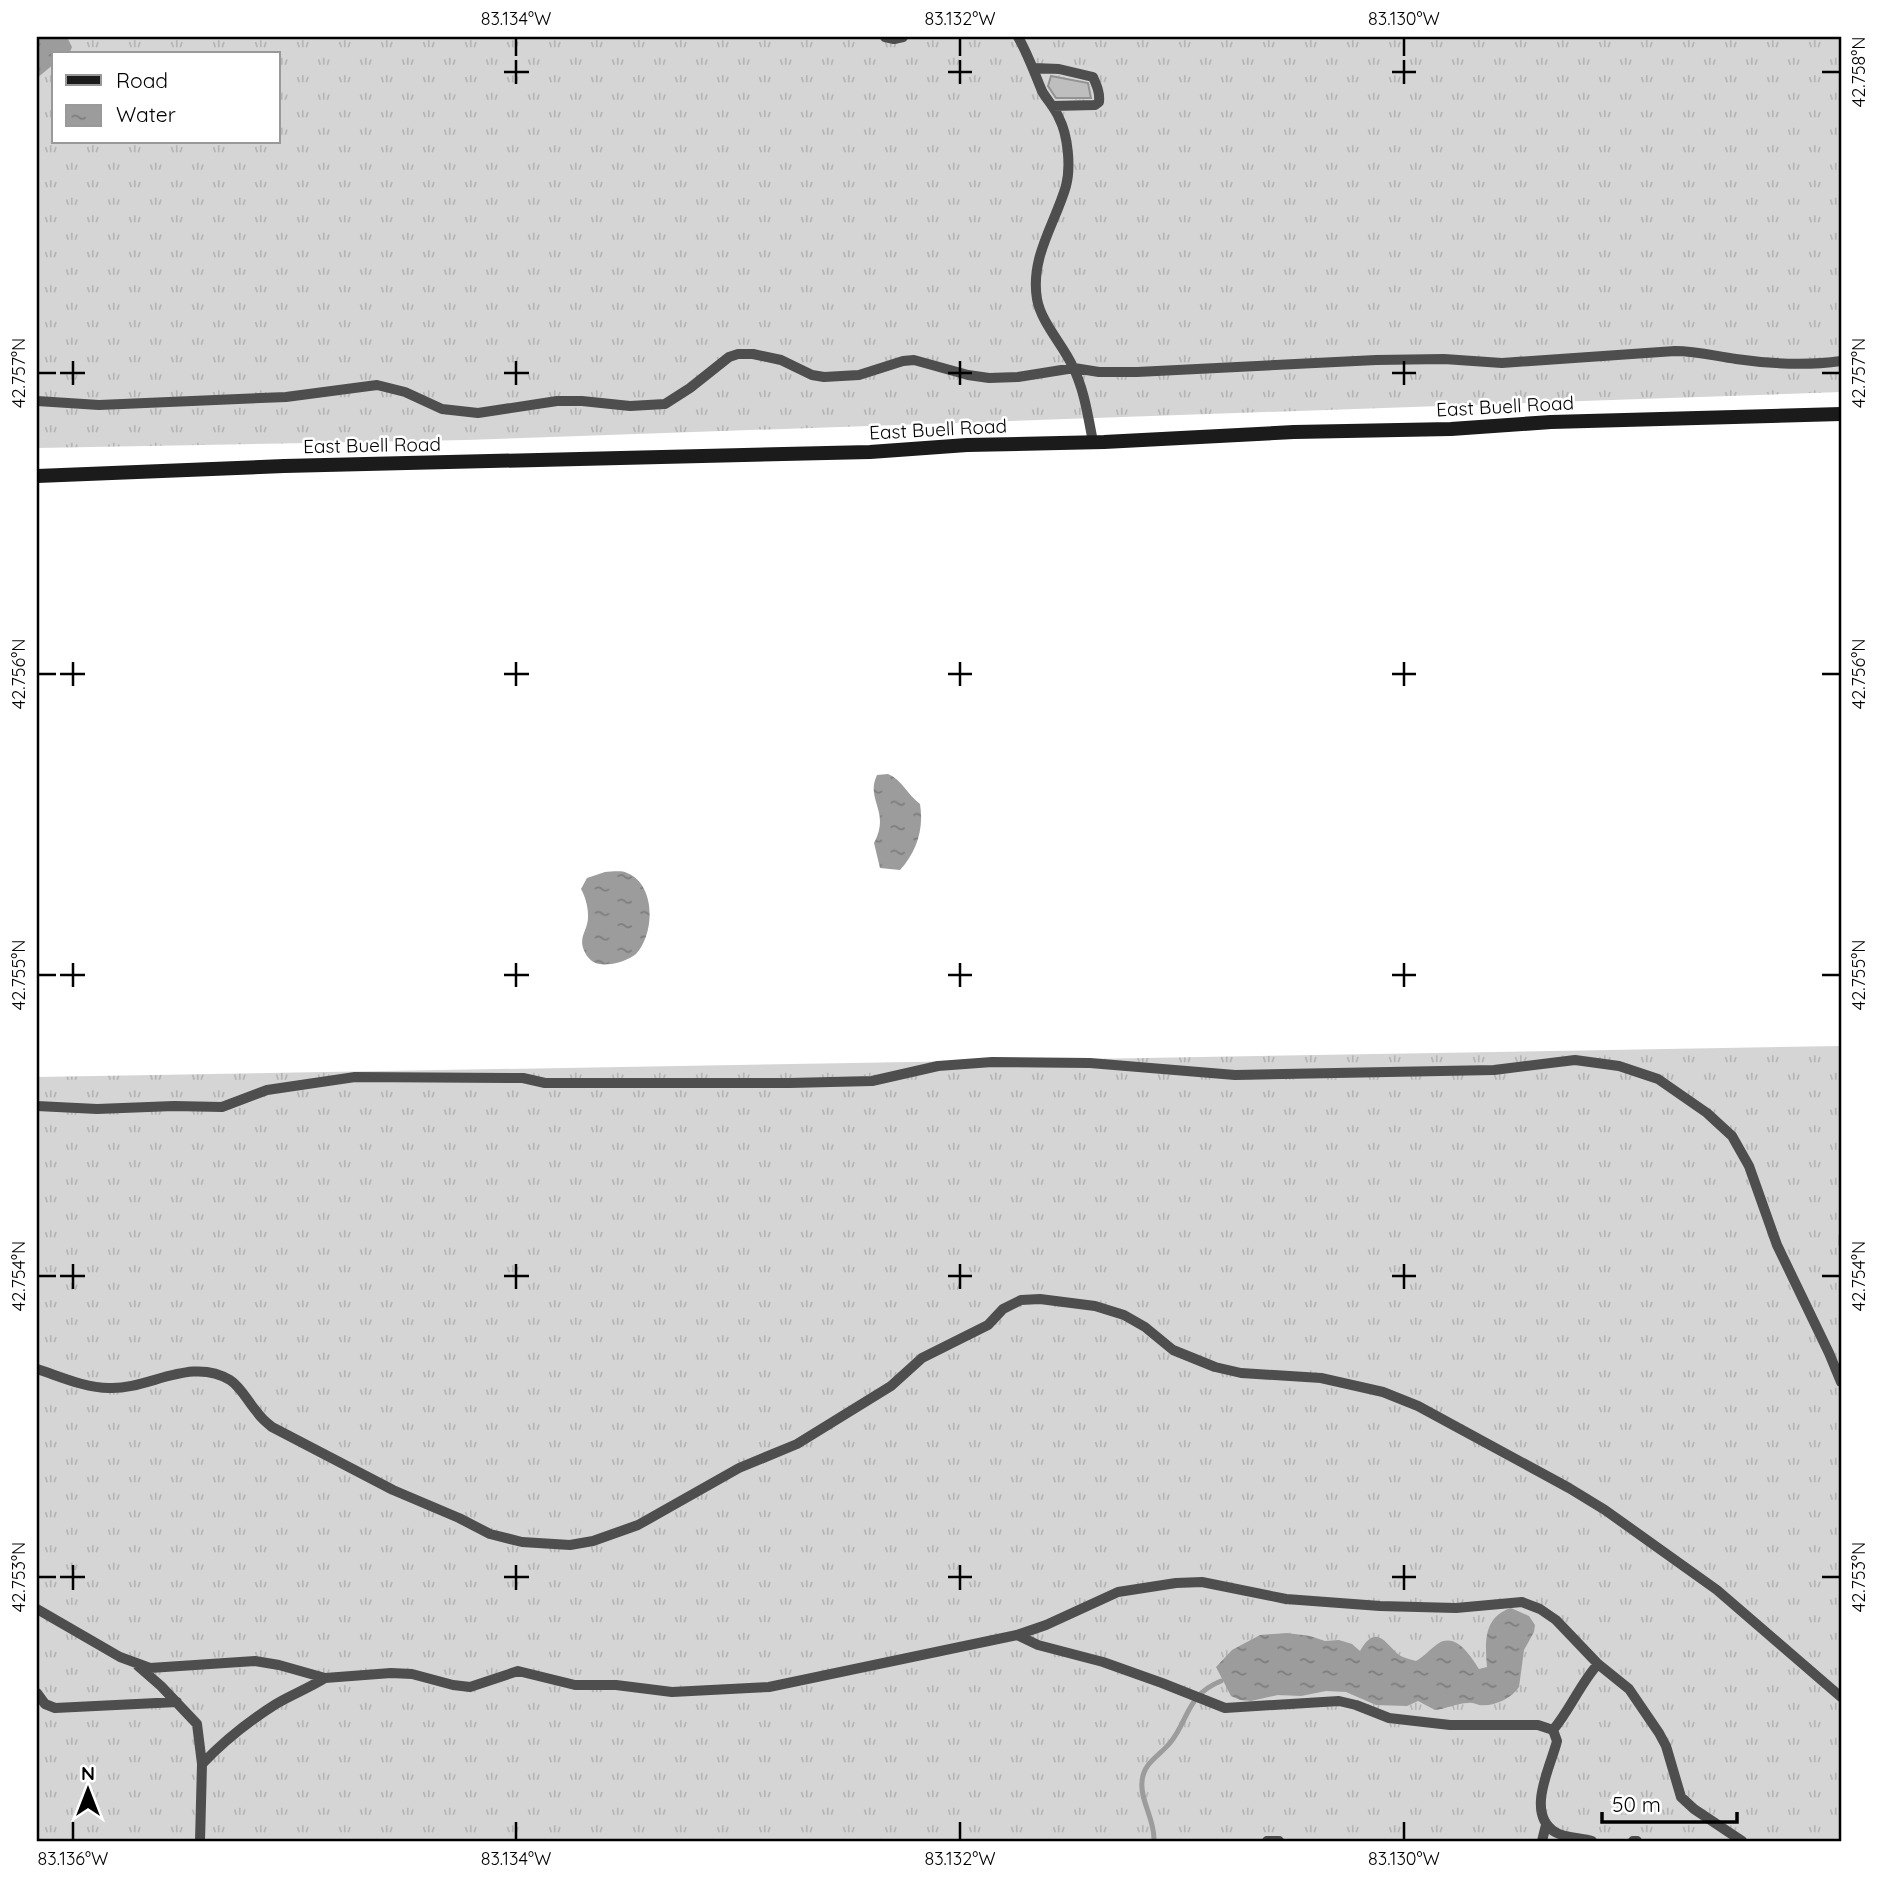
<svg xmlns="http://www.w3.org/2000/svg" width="1878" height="1878" font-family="Quicksand,sans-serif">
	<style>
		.grass { fill: url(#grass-tufts); fill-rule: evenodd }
		.water { fill: url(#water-ripples) }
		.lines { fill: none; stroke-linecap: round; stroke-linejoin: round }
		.stream { stroke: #9c9c9c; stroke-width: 5 }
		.building { fill: #bebebe; stroke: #929292; stroke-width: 2 }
		.lane { stroke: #4e4e4e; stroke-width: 10 }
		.secondary { stroke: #1b1b1b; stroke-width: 14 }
		.ticks { fill: none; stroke: #000; stroke-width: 2.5 }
		.labels { text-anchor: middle; stroke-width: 5; stroke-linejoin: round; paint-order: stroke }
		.street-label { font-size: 19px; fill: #000; stroke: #fff }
		.neatline { fill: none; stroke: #000; stroke-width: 2.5 }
		.ticks-label { font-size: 18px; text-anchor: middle; fill: #000 }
	</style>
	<defs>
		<pattern id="grass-tufts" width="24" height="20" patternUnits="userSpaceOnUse" patternTransform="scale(1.75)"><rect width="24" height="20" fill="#d5d5d5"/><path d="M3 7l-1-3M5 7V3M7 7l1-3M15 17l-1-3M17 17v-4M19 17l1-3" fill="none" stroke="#b5b5b5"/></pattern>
		<pattern id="water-ripples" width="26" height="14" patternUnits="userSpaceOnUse" patternTransform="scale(1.75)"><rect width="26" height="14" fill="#9c9c9c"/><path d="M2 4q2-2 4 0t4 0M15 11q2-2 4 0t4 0" fill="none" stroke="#7d7d7d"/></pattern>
	</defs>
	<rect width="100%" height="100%" fill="#fff"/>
	<path class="grass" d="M 37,37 L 1841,37 L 1841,392 L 466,440 L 37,448 ZM 54,54 L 278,54 L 278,142 L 54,142 Z
		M 1841,1046 L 1841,1841 L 37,1841 L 37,1077 Z"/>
	<path class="water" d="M 37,37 L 67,37 L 72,47 L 69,54 L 54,54 L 54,64 L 37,78 Z
		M 888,774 C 902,780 907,794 920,804 C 924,829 917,851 900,870 L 880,868 L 874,843 C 891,811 865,800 877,775 Z
		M 605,872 C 611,872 621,870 627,873 C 656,884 655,934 636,954 C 630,959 619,963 611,964 C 601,965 594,965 587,956 C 575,937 589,932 588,915 C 588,906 585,896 581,889 L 587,878 Z
		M 1511,1608 L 1529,1616 L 1535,1625 L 1534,1632 L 1524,1650 L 1519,1687 C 1511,1699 1493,1707 1479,1705 C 1476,1704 1471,1702 1468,1703 C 1457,1703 1446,1709 1435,1710 L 1418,1701 L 1407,1706 L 1376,1705 L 1346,1692 L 1326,1691 L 1301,1696 L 1278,1695 L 1251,1701 L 1240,1700 L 1231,1696 L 1216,1667 L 1232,1650 L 1260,1635 L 1287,1633 L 1310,1636 L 1325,1641 L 1339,1640 L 1352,1644 L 1360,1651 C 1377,1622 1386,1645 1399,1655 C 1404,1658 1410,1659 1416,1661 C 1425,1656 1431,1648 1439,1643 C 1457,1633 1471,1657 1479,1669 L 1487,1667 C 1485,1643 1483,1617 1511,1608 Z"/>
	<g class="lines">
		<path class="stream" d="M 1841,1236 L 1841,1245
			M 1154,1841 C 1155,1819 1140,1801 1142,1782 C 1143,1763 1159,1756 1170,1743 C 1189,1720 1186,1695 1221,1681"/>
	</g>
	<path class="building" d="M 1051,76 L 1088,83 L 1091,98 L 1056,98 L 1048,86 Z"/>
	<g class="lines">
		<path class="lane" d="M 885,37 L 894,39 L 903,37
			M 1018,37 C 1028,54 1034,72 1042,91 C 1047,100 1055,108 1059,118 C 1068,135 1071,167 1066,186 C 1055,224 1030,257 1037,299 C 1041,322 1062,344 1072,365 C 1084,388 1088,416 1093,442
			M 1034,68 L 1059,69 L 1093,77 C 1097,86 1100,93 1099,102 L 1095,105 L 1052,106
			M 37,401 L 99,405 L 286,397 L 377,385 L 405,392 L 442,409 L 478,413 L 557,401 L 582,401 L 630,406 L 665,404 L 690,388 L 729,357 L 738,354 L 753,354 L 781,360 L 812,375 L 824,377 L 859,375 L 903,361 L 914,360 L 968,375 L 989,378 L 1018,377 L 1074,368 L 1099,372 L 1137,372 L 1376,360 L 1444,359 L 1502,363 L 1675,351 C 1696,351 1715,356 1736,359 C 1771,364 1806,366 1841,361
			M 37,1106 L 97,1109 L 174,1106 L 222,1107 L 267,1090 L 355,1077 L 523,1078 L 545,1083 L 790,1083 L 872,1081 L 938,1066 L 992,1062 L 1090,1063 L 1235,1075 L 1494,1070 L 1575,1060 L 1619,1066 L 1658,1079 L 1707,1113 L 1732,1136 L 1749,1166 L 1777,1245 L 1829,1353 L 1841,1382
			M 37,1369 C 59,1376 85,1388 109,1388 C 148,1390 191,1356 230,1380 C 241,1387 248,1402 257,1412 C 261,1418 267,1423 272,1427 L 393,1490 L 459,1518 L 490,1534 L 522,1542 L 570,1545 L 593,1541 L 638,1525 L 739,1468 L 797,1444 L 891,1386 L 922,1358 L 988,1325 L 1003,1309 L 1021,1300 L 1040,1299 L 1095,1306 L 1124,1315 L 1145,1327 L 1173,1350 L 1215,1367 L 1241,1373 L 1321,1378 L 1383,1392 L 1418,1406 L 1569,1488 L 1605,1510 L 1717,1590 L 1841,1697
			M 37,1609 L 120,1657 L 150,1668 L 255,1661 L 279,1665 L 325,1678 L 391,1673 L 412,1674 L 453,1685 L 470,1687 L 518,1671 L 575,1685 L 616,1685 L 672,1692 L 769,1687 L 1017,1635 L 1046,1625 L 1118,1592 L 1176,1583 L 1202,1582 L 1286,1599 L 1380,1606 L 1456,1608 L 1522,1602 L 1540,1609 L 1556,1620 L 1598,1664 L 1629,1689 L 1659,1733 L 1666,1746 L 1681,1797 L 1694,1809 L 1742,1841
			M 1017,1635 L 1038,1645 L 1103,1662 L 1162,1683 L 1225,1708 L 1339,1701 L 1356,1705 L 1389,1718 L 1450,1725 L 1538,1725 L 1553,1730 C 1570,1710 1580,1684 1598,1664
			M 138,1666 L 161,1686 L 197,1724 L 202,1764
			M 37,1693 L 45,1704 L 55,1708 L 177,1702
			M 1553,1730 L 1557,1741 C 1551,1766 1525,1813 1555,1832 C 1565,1838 1581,1838 1592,1841
			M 200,1841 L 202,1764 C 224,1741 249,1721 276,1704 C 291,1695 309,1688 325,1678
			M 1267,1841 L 1279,1841
			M 1542,1841 L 1546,1825
			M 1633,1841 L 1637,1841"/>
		<path class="secondary" d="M 37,476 L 284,466 L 870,452 L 967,445 L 1104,442 L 1294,432 L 1451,429 L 1551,422 L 1841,414"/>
	</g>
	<path class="ticks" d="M 516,38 L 516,56M 960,38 L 960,56M 1404,38 L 1404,56M 516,60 L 516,84M 960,60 L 960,84M 1404,60 L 1404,84M 504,72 L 529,72M 948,72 L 972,72M 1392,72 L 1416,72M 1822,72 L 1840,72M 73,361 L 73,385M 516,361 L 516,385M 960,361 L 960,385M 1404,361 L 1404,385M 38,373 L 56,373M 60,373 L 85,373M 504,373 L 529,373M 948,373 L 972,373M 1392,373 L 1416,373M 1822,373 L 1840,373M 73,662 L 73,686M 516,662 L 516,686M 960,662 L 960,686M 1404,662 L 1404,686M 38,674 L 56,674M 60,674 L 85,674M 504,674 L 529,674M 948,674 L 972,674M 1392,674 L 1416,674M 1822,674 L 1840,674M 73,963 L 73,987M 516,963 L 516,987M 960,963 L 960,987M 1404,963 L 1404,987M 38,975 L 56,975M 60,975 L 85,975M 504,975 L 529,975M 948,975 L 972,975M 1392,975 L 1416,975M 1822,975 L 1840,975M 73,1264 L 73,1289M 516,1264 L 516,1289M 960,1264 L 960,1289M 1404,1264 L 1404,1289M 38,1276 L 56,1276M 60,1276 L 85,1276M 504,1276 L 529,1276M 948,1276 L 972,1276M 1392,1276 L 1416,1276M 1822,1276 L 1840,1276M 73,1565 L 73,1590M 516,1565 L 516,1590M 960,1565 L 960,1590M 1404,1565 L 1404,1590M 38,1577 L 56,1577M 60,1577 L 85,1577M 504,1577 L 529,1577M 948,1577 L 972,1577M 1392,1577 L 1416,1577M 1822,1577 L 1840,1577M 73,1822 L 73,1840M 516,1822 L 516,1840M 960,1822 L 960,1840M 1404,1822 L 1404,1840"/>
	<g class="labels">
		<g class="street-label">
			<text transform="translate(1505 406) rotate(-3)" y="7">East Buell Road</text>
			<text transform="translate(938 429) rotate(-3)" y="7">East Buell Road</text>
			<text transform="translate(372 445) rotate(-1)" y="7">East Buell Road</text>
		</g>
	</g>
	<rect width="1878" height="1878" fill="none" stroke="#ffffff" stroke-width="77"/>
	<rect x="52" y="52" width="228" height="91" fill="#ffffff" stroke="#999999" stroke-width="2"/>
	<rect x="66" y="75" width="35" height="10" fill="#1b1b1b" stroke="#999999" stroke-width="2"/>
	<text x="116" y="88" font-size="21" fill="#000000">Road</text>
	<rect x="66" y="105" width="35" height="21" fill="url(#water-ripples)" stroke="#999999" stroke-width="2"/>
	<text x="116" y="122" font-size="21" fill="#000000">Water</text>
	<g transform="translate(88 1790)" stroke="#ffffff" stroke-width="5" paint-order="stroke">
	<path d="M0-5L12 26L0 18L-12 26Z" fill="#000000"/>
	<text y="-10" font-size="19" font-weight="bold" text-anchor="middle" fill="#000000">N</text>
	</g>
	<path d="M1602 1812v10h135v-10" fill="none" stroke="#000000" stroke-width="3.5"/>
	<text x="1612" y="1812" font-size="21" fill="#000000" stroke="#ffffff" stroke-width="5" paint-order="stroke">50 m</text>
	<rect x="38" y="38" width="1802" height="1802" class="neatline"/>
	<g class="ticks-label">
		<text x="516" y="25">83.134°W</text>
		<text x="960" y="25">83.132°W</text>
		<text x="1404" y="25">83.130°W</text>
		<text transform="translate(1859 72) rotate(-90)" y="6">42.758°N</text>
		<text transform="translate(19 373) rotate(-90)" y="6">42.757°N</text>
		<text transform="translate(1859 373) rotate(-90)" y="6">42.757°N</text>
		<text transform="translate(19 674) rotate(-90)" y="6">42.756°N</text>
		<text transform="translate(1859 674) rotate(-90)" y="6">42.756°N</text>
		<text transform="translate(19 975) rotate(-90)" y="6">42.755°N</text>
		<text transform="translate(1859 975) rotate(-90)" y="6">42.755°N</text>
		<text transform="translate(19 1276) rotate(-90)" y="6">42.754°N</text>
		<text transform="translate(1859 1276) rotate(-90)" y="6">42.754°N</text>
		<text transform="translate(19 1577) rotate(-90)" y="6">42.753°N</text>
		<text transform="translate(1859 1577) rotate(-90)" y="6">42.753°N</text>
		<text x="73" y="1865">83.136°W</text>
		<text x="516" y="1865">83.134°W</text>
		<text x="960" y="1865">83.132°W</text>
		<text x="1404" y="1865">83.130°W</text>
	</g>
</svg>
